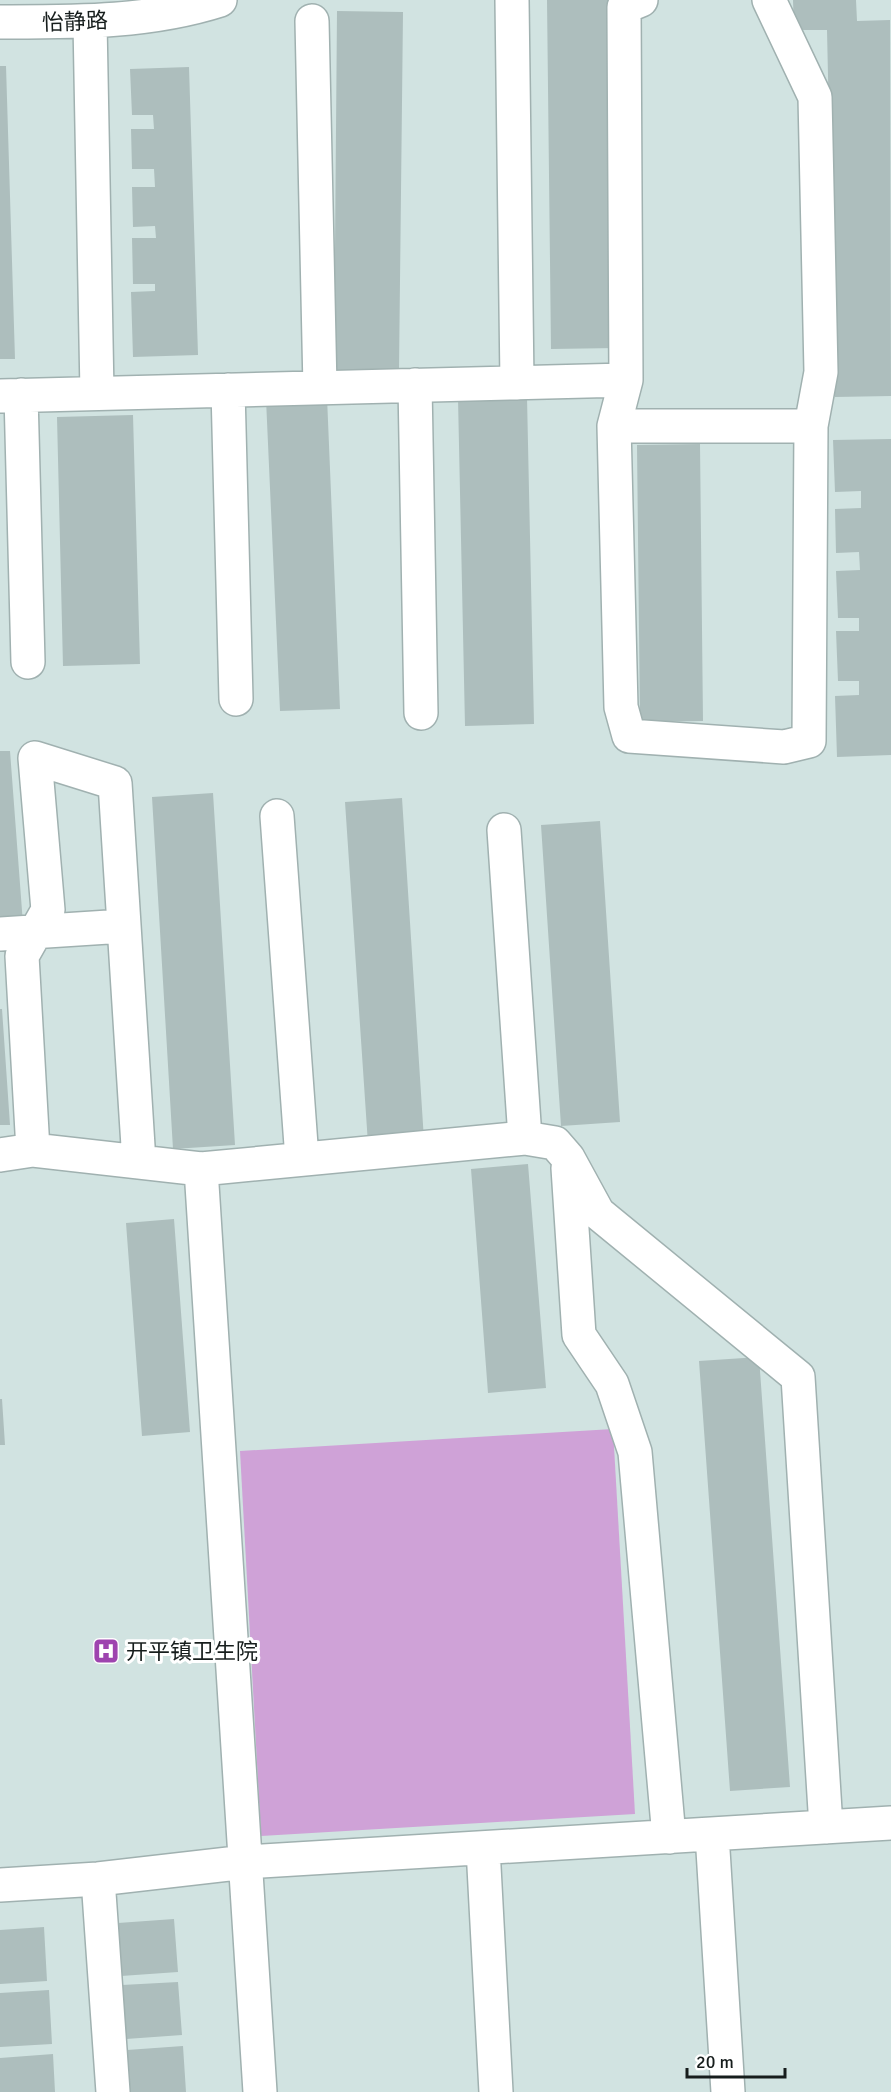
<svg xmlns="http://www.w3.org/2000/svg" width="891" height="2092" font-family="Signika,'Noto Sans SC',sans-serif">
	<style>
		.green { fill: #cfa2d7 }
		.building { fill: #adbebd }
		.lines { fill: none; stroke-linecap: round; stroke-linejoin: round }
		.minor-casing { stroke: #a0b1b0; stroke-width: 36 }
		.minor { stroke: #fff; stroke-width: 33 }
		.labels { text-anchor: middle; stroke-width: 6; stroke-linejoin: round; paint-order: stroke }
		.street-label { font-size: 22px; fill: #161d1c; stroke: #fff }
		.poi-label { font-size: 22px; fill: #161d1c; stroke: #fff; text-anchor: start }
	</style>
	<rect width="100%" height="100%" fill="#d1e3e1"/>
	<path class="green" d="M 613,1429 L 635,1814 L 261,1836 L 240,1451 Z"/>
	<path class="building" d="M 547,0 L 613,0 L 617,348 L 551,349 Z
		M 793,0 L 856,0 L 857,21 L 890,20 L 891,396 L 835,397 L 827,30 L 794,30 Z
		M 337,11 L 403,12 L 399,371 L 334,370 Z
		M 0,66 L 6,66 L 15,359 L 0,359 Z
		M 189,67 L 198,355 L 133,357 L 131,292 L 155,291 L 155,284 L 133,284 L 132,238 L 156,238 L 155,226 L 133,227 L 132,187 L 155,187 L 154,169 L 132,169 L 131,129 L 154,129 L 153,115 L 132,115 L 130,69 Z
		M 327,397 L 340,709 L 280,711 L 266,399 Z
		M 527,397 L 534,724 L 465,726 L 458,398 Z
		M 133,415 L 140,664 L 63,666 L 57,417 Z
		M 891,439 L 891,755 L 837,757 L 835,696 L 859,695 L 859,681 L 838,681 L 836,631 L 859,631 L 859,618 L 838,618 L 836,571 L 860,570 L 859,552 L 836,553 L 835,509 L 861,508 L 861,491 L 835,492 L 833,440 Z
		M 700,444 L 703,721 L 640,722 L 637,445 Z
		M 0,751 L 10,751 L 23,924 L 0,926 Z
		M 213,793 L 235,1145 L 173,1149 L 152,797 Z
		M 402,798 L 424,1140 L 368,1144 L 345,802 Z
		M 600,821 L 620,1122 L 561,1126 L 541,825 Z
		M 0,1009 L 2,1009 L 10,1125 L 0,1125 Z
		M 528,1164 L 546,1388 L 488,1393 L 471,1169 Z
		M 174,1219 L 190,1432 L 142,1436 L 126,1223 Z
		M 759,1357 L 790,1787 L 730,1791 L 699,1361 Z
		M 0,1399 L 2,1399 L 5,1445 L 0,1445 Z
		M 174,1919 L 178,1972 L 121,1976 L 118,1923 Z
		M 44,1927 L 47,1981 L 0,1984 L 0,1930 Z
		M 178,1982 L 182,2035 L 126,2039 L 122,1985 Z
		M 49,1990 L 52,2044 L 0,2047 L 0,1993 Z
		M 183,2046 L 186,2092 L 130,2092 L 127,2050 Z
		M 53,2054 L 55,2092 L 0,2092 L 0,2058 Z"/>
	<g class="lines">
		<defs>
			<path id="minor" d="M 512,0 L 517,383
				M 641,0 L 624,7 L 626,380 L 614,426 L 621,707 L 629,736 L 784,747 L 809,741 L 811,426 L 821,372 L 815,97 L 769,0
				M 312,21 L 320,388
				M 0,22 C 74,22 148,23 220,0
				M 90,22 L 97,393
				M 415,385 L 421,713
				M 228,390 L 236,699
				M 21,395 L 28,662
				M 0,396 L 626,380
				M 614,426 L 811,426
				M 277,816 L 302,1159
				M 504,830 L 525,1138
				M 0,934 L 124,926
				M 33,1150 L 22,956 L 48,910 L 35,758 L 115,783 L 139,1162
				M 0,1155 L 33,1150 L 201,1169 L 525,1138 L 555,1143 L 568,1158 L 598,1213 L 798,1377 L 826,1827
				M 568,1168 L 579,1335 L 612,1384 L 635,1452 L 669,1837
				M 201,1169 L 260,2092
				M 712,1834 L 728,2092
				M 483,1848 L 496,2092
				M 98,1879 L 113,2092
				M 0,1885 L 98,1879 L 246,1862 L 891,1823"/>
		</defs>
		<use href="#minor" class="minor-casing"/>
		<use href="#minor" class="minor"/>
	</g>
	<defs>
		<symbol id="hospital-square" viewBox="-11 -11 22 22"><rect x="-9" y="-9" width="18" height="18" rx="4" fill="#9e44af" stroke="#fff"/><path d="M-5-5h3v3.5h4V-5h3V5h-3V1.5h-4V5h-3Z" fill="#fff"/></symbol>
	</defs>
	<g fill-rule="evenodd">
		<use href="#hospital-square" x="91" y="1636" width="30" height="30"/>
	</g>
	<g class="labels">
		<g class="street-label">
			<text transform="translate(75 21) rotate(-2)" y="8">怡静路</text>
		</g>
		<g class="poi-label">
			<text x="126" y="1659">开平镇卫生院</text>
		</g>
	</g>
	<path d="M687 2068v9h98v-9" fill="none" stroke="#161d1c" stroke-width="3"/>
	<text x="696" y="2068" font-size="18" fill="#161d1c" stroke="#ffffff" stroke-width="4.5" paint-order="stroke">20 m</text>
</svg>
